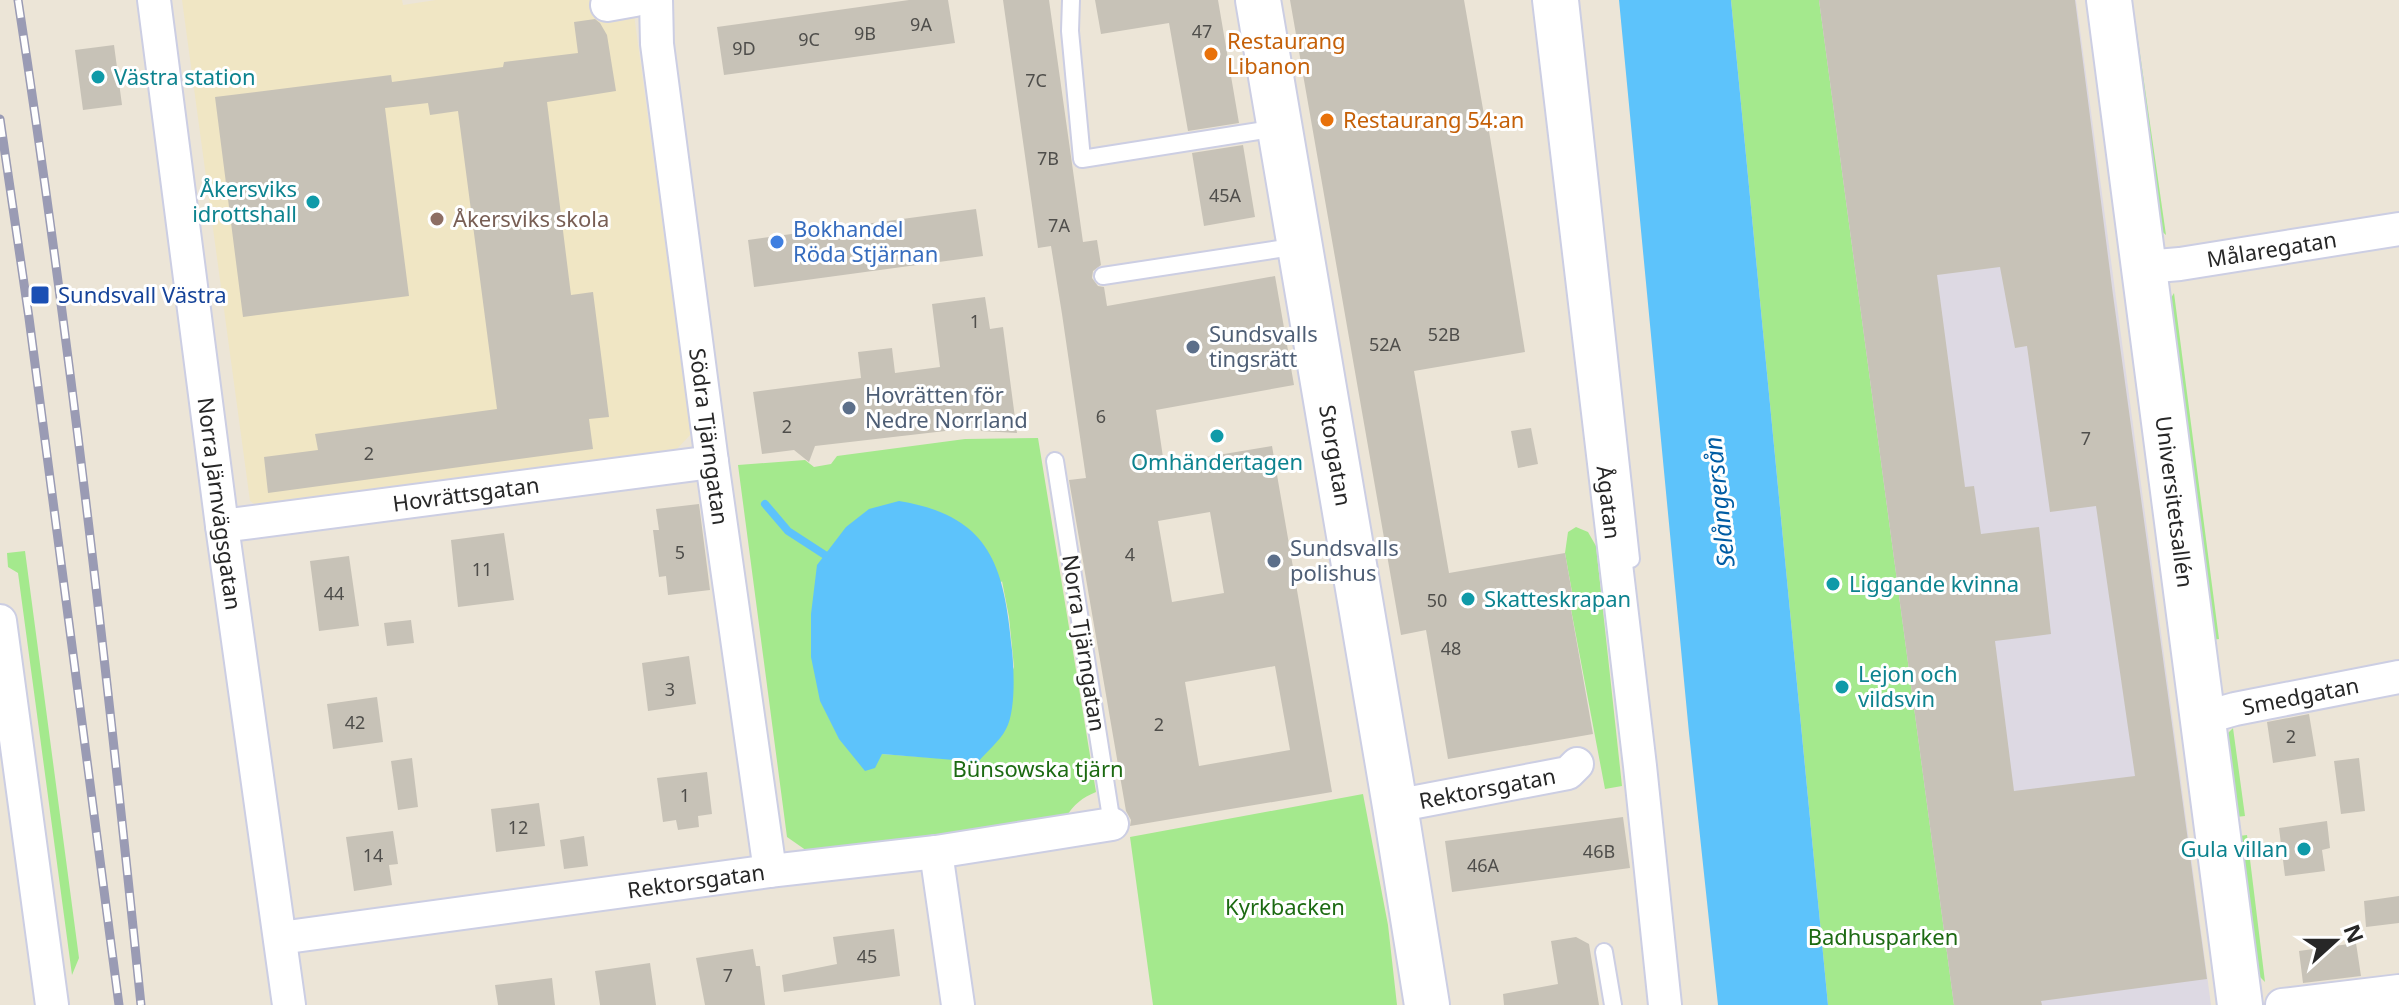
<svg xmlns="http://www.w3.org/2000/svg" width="2399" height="1005" font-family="'Noto Sans',sans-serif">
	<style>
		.industrial { fill: #ddd9e3 }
		.education { fill: #f0e6c4 }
		.green { fill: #a4e98d; fill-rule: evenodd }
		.water { fill: #5dc3fb }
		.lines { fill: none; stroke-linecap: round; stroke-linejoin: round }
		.stream { stroke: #5dc3fb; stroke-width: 8 }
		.building { fill: #c7c2b7; fill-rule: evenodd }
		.lane-casing { stroke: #cccee3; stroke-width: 20 }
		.street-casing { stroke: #cccee3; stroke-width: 36 }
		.secondary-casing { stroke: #cccee3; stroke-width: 48 }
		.lane { stroke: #fff; stroke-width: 16 }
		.street { stroke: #fff; stroke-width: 32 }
		.secondary { stroke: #fff; stroke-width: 44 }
		.rail-casing { stroke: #9a9bb4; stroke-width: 9 }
		.rail { stroke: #fff; stroke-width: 6; stroke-dasharray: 18; stroke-linecap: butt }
		.food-dot { fill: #e8710a; stroke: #fff; stroke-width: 3 }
		.culture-dot { fill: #0f9aa8; stroke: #fff; stroke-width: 3 }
		.education-dot { fill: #8d6e63; stroke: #fff; stroke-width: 3 }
		.shop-dot { fill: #3f7fe0; stroke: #fff; stroke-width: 3 }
		.transit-dot { fill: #1a4fb4; stroke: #fff; stroke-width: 3 }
		.service-dot { fill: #5c6f8a; stroke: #fff; stroke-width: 3 }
		.labels { text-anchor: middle; stroke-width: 6; stroke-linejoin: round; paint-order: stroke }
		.number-label { font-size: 18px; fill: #4f4e4b }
		.food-label { font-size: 22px; fill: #c56008; stroke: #fff; text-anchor: start }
		.culture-label { font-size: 22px; fill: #0d838f; stroke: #fff; text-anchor: start }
		.education-label { font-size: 22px; fill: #785e54; stroke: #fff; text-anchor: start }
		.shop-label { font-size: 22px; fill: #366cbe; stroke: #fff; text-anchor: start }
		.street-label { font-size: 22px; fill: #272727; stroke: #fff }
		.transit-label { font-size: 22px; fill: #164399; stroke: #fff; text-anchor: start }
		.service-label { font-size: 22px; fill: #4e5e75; stroke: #fff; text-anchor: start }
		.park-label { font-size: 22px; fill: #1c6a12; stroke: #fff }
		.water-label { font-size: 24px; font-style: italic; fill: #005ca3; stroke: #fff }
	</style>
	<rect width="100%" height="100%" fill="#ece5d7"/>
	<path class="industrial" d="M 1819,0 L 2076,0 L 2211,1005 L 1954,1005 Z"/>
	<path class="education" d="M 182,0 L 402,0 L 403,5 L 436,0 L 632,0 L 691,434 L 674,452 L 264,511 L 250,501 Z"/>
	<path class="green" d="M 1731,0 L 1819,0 L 1954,1005 L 1828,1005 Z
		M 2136,26 L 2166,235 L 2156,226 L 2129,33 Z
		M 2174,293 L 2219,639 L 2212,640 L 2166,306 Z
		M 1038,438 L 1096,792 C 1082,798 1074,804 1066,817 L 810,853 L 787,837 L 738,465 L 805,460 L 814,467 L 831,464 L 837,456 L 965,439 ZM 1002,581 L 1009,617 L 1014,667 L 978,761 L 882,754 Z
		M 1576,527 L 1588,532 L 1596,546 L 1622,786 L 1605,789 L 1570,604 L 1574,603 L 1565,553 L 1568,532 Z
		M 25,551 L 79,958 L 72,975 L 18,573 L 8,567 L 7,553 Z
		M 2233,728 L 2245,816 L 2236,817 L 2226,735 Z
		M 1363,794 L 1388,925 L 1397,1005 L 1153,1005 L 1130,837 Z
		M 2247,835 L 2265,982 L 2257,974 L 2239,836 Z"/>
	<path class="water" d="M 1619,0 L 1731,0 L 1828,1005 L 1718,1005 L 1689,733 Z
		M 899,501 C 991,516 1004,566 1012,650 C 1014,670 1016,711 1006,729 C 1000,741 987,751 978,762 L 882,754 L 875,768 L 865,771 L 839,739 L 820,701 L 811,657 L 811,614 L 817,565 L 846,527 L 869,509 Z"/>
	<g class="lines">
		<path class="stream" d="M 765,504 L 788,531 L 825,555"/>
	</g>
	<path class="building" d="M 909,0 L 948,0 L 955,43 L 724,75 L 717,27 Z
		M 1003,0 L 1049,0 L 1083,242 L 1097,240 L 1101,265 L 1093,271 L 1092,278 L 1098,286 L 1104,287 L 1107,306 L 1275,276 L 1294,385 L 1156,410 L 1164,464 L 1272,446 L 1332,792 L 1130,826 L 1131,820 L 1126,811 L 1069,480 L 1086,478 L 1062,314 L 1051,246 L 1038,248 ZM 1210,512 L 1224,593 L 1172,602 L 1158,521 ZM 1275,666 L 1290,750 L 1199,766 L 1185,682 Z
		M 1095,0 L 1218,0 L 1239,123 L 1188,131 L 1169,23 L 1101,34 Z
		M 1290,0 L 1464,0 L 1487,132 L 1489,131 L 1525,352 L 1414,371 L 1449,573 L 1565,553 L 1574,604 L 1570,604 L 1593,734 L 1448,759 L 1426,630 L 1401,635 Z
		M 1819,0 L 2075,0 L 2113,295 L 2207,979 L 2041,1001 L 2042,1005 L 1954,1005 ZM 2000,267 L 2015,348 L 2027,346 L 2050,512 L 2096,506 L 2135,776 L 2014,791 L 1995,641 L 2051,634 L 2039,527 L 1981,534 L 1974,486 L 1965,487 L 1937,275 Z
		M 595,19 L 600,23 L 607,35 L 616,91 L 547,102 L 571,295 L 593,292 L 609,417 L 589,419 L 593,449 L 268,493 L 264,457 L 318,450 L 315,434 L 497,409 L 458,111 L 430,115 L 428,103 L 385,108 L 409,296 L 243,317 L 215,97 L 391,75 L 392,82 L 503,67 L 504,62 L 578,53 L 574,22 Z
		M 114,45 L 122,105 L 83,110 L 75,50 Z
		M 1243,145 L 1255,217 L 1204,226 L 1192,153 Z
		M 976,209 L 983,256 L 754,287 L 748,240 Z
		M 985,297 L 990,329 L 1003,327 L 1017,433 L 981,431 L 980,427 L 815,446 L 809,462 L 794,450 L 762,454 L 753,392 L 861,378 L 858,352 L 892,348 L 895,373 L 940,367 L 932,304 Z
		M 1531,428 L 1538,464 L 1518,468 L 1511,431 Z
		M 699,504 L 710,590 L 668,595 L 666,576 L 659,577 L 653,530 L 659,530 L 656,509 Z
		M 504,533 L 514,600 L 458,607 L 451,540 Z
		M 349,556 L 359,626 L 319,631 L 310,561 Z
		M 411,620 L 414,643 L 387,646 L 384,623 Z
		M 689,656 L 696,704 L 648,711 L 642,663 Z
		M 377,697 L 383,742 L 333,749 L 327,704 Z
		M 2309,714 L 2316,756 L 2273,763 L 2267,722 Z
		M 412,758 L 418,807 L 398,810 L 391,761 Z
		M 2359,758 L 2365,811 L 2341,814 L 2334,761 Z
		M 707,772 L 712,814 L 698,816 L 699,827 L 678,830 L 676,820 L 663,822 L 657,778 Z
		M 539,803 L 545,846 L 496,852 L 491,809 Z
		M 1623,817 L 1630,868 L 1452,892 L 1445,841 Z
		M 2327,821 L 2330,848 L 2322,850 L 2325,871 L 2285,876 L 2279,828 Z
		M 393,831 L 398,864 L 389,865 L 392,885 L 354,891 L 346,837 Z
		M 584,836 L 588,866 L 564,869 L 560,840 Z
		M 2399,896 L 2399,923 L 2366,927 L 2364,901 Z
		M 894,929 L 900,976 L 784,992 L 782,975 L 837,964 L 833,937 Z
		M 1576,937 L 1589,944 L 1599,1005 L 1504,1005 L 1503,994 L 1558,984 L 1551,941 Z
		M 2356,943 L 2361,976 L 2303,983 L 2299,951 Z
		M 753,949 L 756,966 L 760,966 L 765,1005 L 705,1005 L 696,958 Z
		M 650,963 L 656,1005 L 600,1005 L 595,971 Z
		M 552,978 L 555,1005 L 498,1005 L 495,985 Z"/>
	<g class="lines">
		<defs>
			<path id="lane" d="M 1071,0 L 1070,31 L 1082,159 L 1278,128
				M 1570,0 L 1631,559
				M 1103,276 L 1299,246
				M 1055,461 L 1112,824
				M 1604,952 L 1613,1005"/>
			<g id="street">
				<path id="s1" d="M 154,0 L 222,526 L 289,1005"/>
				<path id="s2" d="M 656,0 L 657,44 L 712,462 L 770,871"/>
				<path id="s3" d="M 1549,0 L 1640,766 L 1665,1005"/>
				<path d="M 607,5 L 635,0"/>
				<path id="s4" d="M 2145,267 L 2180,264 L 2399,229"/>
				<path id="s5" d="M 222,526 L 712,462"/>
				<path d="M 0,621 L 52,1005"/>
				<path id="s6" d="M 2203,718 L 2235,709 L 2399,677"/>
				<path id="s7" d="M 1395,806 L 1568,773 L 1577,764"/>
				<path d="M 936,852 L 958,1005"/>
				<path id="s8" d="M 280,938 L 770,871 L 936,852 L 1112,824"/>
				<path d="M 2282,1005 L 2399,991"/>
			</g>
			<g id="secondary">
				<path id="s9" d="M 1258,0 L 1395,806 L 1427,1005"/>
				<path id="s10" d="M 2109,0 L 2240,1005"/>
			</g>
		</defs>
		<use href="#lane" class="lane-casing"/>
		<use href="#street" class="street-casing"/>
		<use href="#secondary" class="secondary-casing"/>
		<use href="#lane" class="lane"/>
		<use href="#street" class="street"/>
		<use href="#secondary" class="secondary"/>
		<defs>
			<path id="rail" d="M 18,0 C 69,334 107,669 141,1005
				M 0,119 L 29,318 L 119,1005"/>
		</defs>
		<use href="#rail" class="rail-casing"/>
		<use href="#rail" class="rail"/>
	</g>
	<g class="food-dot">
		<circle cx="1211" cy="54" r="8"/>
		<circle cx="1327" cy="120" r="8"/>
	</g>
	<g class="culture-dot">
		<circle cx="98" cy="77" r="8"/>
		<circle cx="313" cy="202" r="8"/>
		<circle cx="1217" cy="436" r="8"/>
		<circle cx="1833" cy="584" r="8"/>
		<circle cx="1468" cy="599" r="8"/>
		<circle cx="1842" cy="687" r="8"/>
		<circle cx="2304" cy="849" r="8"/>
	</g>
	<circle class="education-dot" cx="437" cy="219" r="8"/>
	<circle class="shop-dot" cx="777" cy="242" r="8"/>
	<rect class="transit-dot" x="30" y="285" width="20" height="20" rx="4"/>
	<g class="service-dot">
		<circle cx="1193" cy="347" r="8"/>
		<circle cx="849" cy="408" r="8"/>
		<circle cx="1274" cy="561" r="8"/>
	</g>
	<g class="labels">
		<g class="number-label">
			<text x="921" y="31">9A</text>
			<text x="1202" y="38">47</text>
			<text x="865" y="40">9B</text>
			<text x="809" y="46">9C</text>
			<text x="744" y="55">9D</text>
			<text x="1036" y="87">7C</text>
			<text x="1048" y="165">7B</text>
			<text x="1225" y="202">45A</text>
			<text x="1059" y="232">7A</text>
			<text x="975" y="328">1</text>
			<text x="1444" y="341">52B</text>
			<text x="1385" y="351">52A</text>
			<text x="1101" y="423">6</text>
			<text x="787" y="433">2</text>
			<text x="2086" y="445">7</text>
			<text x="369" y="460">2</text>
			<text x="680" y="559">5</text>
			<text x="1130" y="561">4</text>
			<text x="482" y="576">11</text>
			<text x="334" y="600">44</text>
			<text x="1437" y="607">50</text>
			<text x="1451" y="655">48</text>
			<text x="670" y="696">3</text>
			<text x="355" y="729">42</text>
			<text x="1159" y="731">2</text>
			<text x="2291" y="743">2</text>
			<text x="685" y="802">1</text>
			<text x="518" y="834">12</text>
			<text x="1599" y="858">46B</text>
			<text x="373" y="862">14</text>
			<text x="1483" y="872">46A</text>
			<text x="867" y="963">45</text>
			<text x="728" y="982">7</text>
		</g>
		<g class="food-label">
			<text x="1227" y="49">Restaurang<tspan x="1227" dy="25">Libanon</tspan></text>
			<text x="1343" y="128">Restaurang 54:an</text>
		</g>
		<g class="culture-label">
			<text x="114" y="85">Västra station</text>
			<text x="297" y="197" text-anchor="end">Åkersviks<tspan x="297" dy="25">idrottshall</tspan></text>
			<text x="1217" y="470" text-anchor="middle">Omhändertagen</text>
			<text x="1849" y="592">Liggande kvinna</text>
			<text x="1484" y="607">Skatteskrapan</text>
			<text x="1858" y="682">Lejon och<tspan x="1858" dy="25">vildsvin</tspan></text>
			<text x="2288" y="857" text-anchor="end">Gula villan</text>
		</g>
		<g class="education-label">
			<text x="453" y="227">Åkersviks skola</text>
		</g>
		<g class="shop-label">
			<text x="793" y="237">Bokhandel<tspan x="793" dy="25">Röda Stjärnan</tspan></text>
		</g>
		<g class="street-label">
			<text dy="8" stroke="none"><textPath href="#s4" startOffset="128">Målaregatan</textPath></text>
			<text dy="8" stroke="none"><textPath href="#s2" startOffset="440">Södra Tjärngatan</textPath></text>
			<text dy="8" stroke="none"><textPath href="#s9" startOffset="462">Storgatan</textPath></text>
			<text dy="8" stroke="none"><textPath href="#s5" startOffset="246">Hovrättsgatan</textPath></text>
			<text dy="8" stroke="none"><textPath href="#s3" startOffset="506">Ågatan</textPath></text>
			<text dy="8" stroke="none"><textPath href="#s10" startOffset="506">Universitetsallén</textPath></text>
			<text dy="8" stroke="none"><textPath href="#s1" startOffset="508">Norra Järnvägsgatan</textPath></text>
			<text transform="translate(1084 643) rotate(81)" y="8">Norra Tjärngatan</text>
			<text dy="8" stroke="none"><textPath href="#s6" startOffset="100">Smedgatan</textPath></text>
			<text dy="8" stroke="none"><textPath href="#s7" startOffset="94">Rektorsgatan</textPath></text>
			<text dy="8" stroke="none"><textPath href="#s8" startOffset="420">Rektorsgatan</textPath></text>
		</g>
		<g class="transit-label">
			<text x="58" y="303">Sundsvall Västra</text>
		</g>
		<g class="service-label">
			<text x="1209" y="342">Sundsvalls<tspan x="1209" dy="25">tingsrätt</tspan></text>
			<text x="865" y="403">Hovrätten för<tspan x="865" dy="25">Nedre Norrland</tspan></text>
			<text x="1290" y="556">Sundsvalls<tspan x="1290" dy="25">polishus</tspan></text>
		</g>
		<g class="park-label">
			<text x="1038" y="777">Bünsowska tjärn</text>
			<text x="1285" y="915">Kyrkbacken</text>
			<text x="1883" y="945">Badhusparken</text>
		</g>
		<g class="water-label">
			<text transform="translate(1720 502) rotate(-96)" y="8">Selångersån</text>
		</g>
	</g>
	<g transform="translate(2335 941) rotate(69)" stroke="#ffffff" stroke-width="6" paint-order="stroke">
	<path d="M0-6L14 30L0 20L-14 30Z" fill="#272727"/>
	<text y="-12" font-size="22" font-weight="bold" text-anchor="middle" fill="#272727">N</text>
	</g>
</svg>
